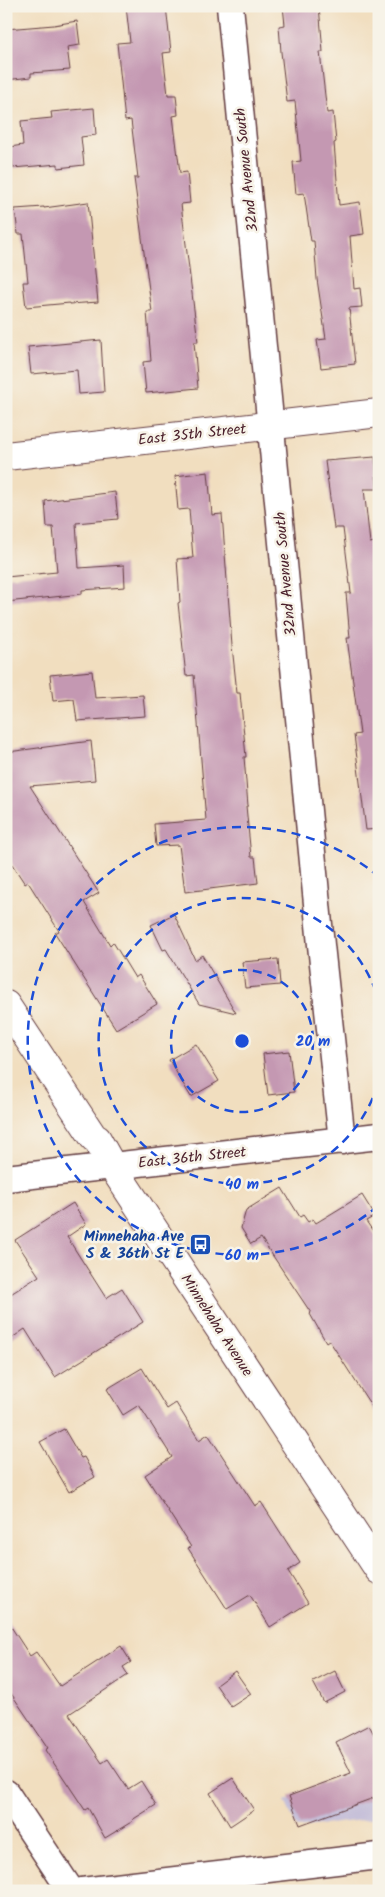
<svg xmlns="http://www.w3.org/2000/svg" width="385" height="1897" font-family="Kalam,sans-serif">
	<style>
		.industrial { fill: #c6c0d9 }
		.building { fill: #c498b2 }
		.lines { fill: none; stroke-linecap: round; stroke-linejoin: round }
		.street-casing { stroke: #633c41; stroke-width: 29 }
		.secondary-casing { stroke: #633c41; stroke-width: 30 }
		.street { stroke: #fff; stroke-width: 26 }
		.secondary { stroke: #fff; stroke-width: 28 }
		.ring { fill: none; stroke: #1d4ed8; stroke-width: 2.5; stroke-dasharray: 9 6 }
		.labels { text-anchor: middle; stroke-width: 5; stroke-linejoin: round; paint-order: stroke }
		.street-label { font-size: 15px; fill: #4a1f2b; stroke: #f7f3e8 }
		.transit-label { font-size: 15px; font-weight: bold; fill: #164399; stroke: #f7f3e8; text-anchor: end }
		.centre { fill: #1d4ed8; stroke: #f7f3e8; stroke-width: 2.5 }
		.ring-label { font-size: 15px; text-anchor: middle; font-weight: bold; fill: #1d4ed8; stroke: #f7f3e8; stroke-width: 5; stroke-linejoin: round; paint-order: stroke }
	</style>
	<rect width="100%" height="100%" fill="#f7f3e8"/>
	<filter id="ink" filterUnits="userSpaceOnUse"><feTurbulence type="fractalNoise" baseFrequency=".02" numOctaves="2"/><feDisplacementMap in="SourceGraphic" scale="10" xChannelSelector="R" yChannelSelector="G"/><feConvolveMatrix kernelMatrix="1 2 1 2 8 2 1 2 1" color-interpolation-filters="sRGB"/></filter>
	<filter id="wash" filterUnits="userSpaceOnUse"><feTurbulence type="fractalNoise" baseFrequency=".0096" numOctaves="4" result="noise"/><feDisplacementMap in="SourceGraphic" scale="20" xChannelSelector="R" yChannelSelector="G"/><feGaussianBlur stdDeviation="1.12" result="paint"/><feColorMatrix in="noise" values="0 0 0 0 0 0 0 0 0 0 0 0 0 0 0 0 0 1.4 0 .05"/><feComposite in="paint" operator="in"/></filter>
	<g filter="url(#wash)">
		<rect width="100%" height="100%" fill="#f1debf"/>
		<path class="industrial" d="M 379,1759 L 379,1818 L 297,1828 L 285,1801 Z"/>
		<g id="blocks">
			<path class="building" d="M 126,6 L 166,6 L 171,52 L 163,53 L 168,95 L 176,95 L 178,115 L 173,116 L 180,173 L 187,172 L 190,203 L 181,204 L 198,342 L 194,342 L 198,388 L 146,393 L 143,362 L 151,361 L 147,312 L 152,312 L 134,178 L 138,178 L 131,120 L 125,121 L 117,43 L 130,42 Z
				M 283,6 L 319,6 L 323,52 L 320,52 L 327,113 L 333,112 L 336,142 L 334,143 L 339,205 L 360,202 L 364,234 L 350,236 L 354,289 L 360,288 L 362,307 L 349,308 L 355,364 L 321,368 L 317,340 L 326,339 L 317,279 L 314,241 L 311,241 L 304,193 L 296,194 L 293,162 L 301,161 L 295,101 L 287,102 L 281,52 L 279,26 L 285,25 Z
				M 77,21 L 80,45 L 67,47 L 70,70 L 31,73 L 31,77 L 6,80 L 6,29 L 54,25 Z
				M 94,108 L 96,135 L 81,137 L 84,165 L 58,168 L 58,164 L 13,168 L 10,147 L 23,145 L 21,121 L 52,118 L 51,112 Z
				M 88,202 L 98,302 L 70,304 L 70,303 L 26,307 L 23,282 L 28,282 L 23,234 L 18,234 L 15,209 L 44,207 L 44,208 Z
				M 101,340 L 104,392 L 79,394 L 77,370 L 31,374 L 28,347 Z
				M 375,457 L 377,489 L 364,489 L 370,543 L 379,541 L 379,829 L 366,830 L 354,735 L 360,734 L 347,638 L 350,638 L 346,593 L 351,593 L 343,528 L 334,528 L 325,461 Z
				M 208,472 L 212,515 L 222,514 L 232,646 L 237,693 L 240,693 L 246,757 L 244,757 L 248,806 L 246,806 L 251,857 L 255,857 L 258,883 L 185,892 L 179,845 L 156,846 L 154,824 L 206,820 L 194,675 L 186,676 L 178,603 L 180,602 L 177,559 L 193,558 L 189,509 L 178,510 L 175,476 Z
				M 115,492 L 118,519 L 76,523 L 79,568 L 124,565 L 125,587 L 82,590 L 82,594 L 6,602 L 6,577 L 57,572 L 53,527 L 47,527 L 45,501 Z
				M 92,671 L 95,698 L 143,695 L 145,716 L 77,721 L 74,699 L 53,701 L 50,675 Z
				M 91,741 L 95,780 L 30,786 L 99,893 L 84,902 L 110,945 L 113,942 L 135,978 L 139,975 L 157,1004 L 116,1029 L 55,933 L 59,931 L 28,882 L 25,884 L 6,855 L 6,750 L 8,752 Z
				M 174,914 L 195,960 L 202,955 L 236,1013 L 199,1004 L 166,949 L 163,950 L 151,925 Z
				M 278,959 L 280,985 L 245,988 L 242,962 Z
				M 196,1044 L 219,1081 L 191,1097 L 169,1060 Z
				M 289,1051 L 294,1092 L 268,1095 L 263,1054 Z
				M 282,1188 L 300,1217 L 303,1215 L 308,1222 L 313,1219 L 316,1223 L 362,1195 L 375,1216 L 366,1221 L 379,1240 L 379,1418 L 329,1340 L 326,1342 L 310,1314 L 311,1313 L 261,1238 L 251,1244 L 241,1228 L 246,1210 Z
				M 73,1203 L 86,1224 L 67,1237 L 106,1298 L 122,1288 L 143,1322 L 55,1377 L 25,1329 L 6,1342 L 6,1297 L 39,1276 L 15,1240 Z
				M 142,1368 L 167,1409 L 176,1403 L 199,1440 L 208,1434 L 255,1506 L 261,1502 L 300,1563 L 288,1571 L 308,1603 L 270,1627 L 250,1595 L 227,1609 L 188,1548 L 191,1547 L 145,1475 L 172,1457 L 139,1405 L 123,1415 L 107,1389 Z
				M 64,1429 L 81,1458 L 84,1457 L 95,1477 L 69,1492 L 40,1442 Z
				M 6,1619 L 30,1656 L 36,1652 L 60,1686 L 121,1646 L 131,1662 L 123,1667 L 128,1675 L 69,1714 L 102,1763 L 108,1759 L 128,1789 L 141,1781 L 156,1805 L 132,1820 L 133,1821 L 105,1838 L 88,1808 L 85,1810 L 45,1750 L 48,1748 L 6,1686 Z
				M 235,1671 L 251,1694 L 231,1707 L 216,1685 Z
				M 335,1671 L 345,1692 L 324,1703 L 313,1682 Z
				M 369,1725 L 379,1744 L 379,1796 L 300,1825 L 289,1796 L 351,1773 L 336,1742 Z
				M 233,1778 L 254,1810 L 230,1826 L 210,1793 Z"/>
		</g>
	</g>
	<g filter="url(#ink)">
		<use href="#blocks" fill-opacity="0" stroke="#633c41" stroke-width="1"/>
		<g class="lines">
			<defs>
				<path id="street" d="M 230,6 L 321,945 L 342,1141
					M 6,1178 L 379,1136
					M 6,1793 L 71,1891
					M 82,1891 L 379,1856"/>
				<path id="secondary" d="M 6,456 L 379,413
					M 6,1005 L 94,1138 L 97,1139 L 112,1166 L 379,1570"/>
			</defs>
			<use href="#street" class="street-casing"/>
			<use href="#secondary" class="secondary-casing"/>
			<use href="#street" class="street"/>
			<use href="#secondary" class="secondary"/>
		</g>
	</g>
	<g class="ring">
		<circle cx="242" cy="1041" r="71"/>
		<path d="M378 1084A143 143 0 1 1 378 998"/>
		<path d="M378 1206A214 214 0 1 1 378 876"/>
	</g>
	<defs>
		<symbol id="bus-square" viewBox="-11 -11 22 22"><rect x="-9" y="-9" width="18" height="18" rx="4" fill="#1a4fb4" stroke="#f7f3e8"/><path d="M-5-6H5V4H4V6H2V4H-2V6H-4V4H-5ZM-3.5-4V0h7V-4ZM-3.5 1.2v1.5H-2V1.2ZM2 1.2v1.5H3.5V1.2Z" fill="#fff"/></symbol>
	</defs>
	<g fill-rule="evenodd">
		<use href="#bus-square" x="188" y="1232" width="25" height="25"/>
	</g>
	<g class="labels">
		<g class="street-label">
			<text transform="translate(246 170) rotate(-96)" y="5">32nd Avenue South</text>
			<text transform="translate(192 434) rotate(-6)" y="5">East 35th Street</text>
			<text transform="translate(285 574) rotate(-95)" y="5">32nd Avenue South</text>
			<text transform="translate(192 1157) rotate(-6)" y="5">East 36th Street</text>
			<text transform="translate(217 1325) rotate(57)" y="5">Minnehaha Avenue</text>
		</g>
		<g class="transit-label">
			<text x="184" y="1241">Minnehaha Ave<tspan x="184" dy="17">S &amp; 36th St E</tspan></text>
		</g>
	</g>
	<circle cx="242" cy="1041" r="8" class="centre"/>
	<g class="ring-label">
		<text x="313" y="1046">20 m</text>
		<text x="242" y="1189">40 m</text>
		<text x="242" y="1260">60 m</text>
	</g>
	<rect width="385" height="1897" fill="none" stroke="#f7f3e8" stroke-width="25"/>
</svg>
